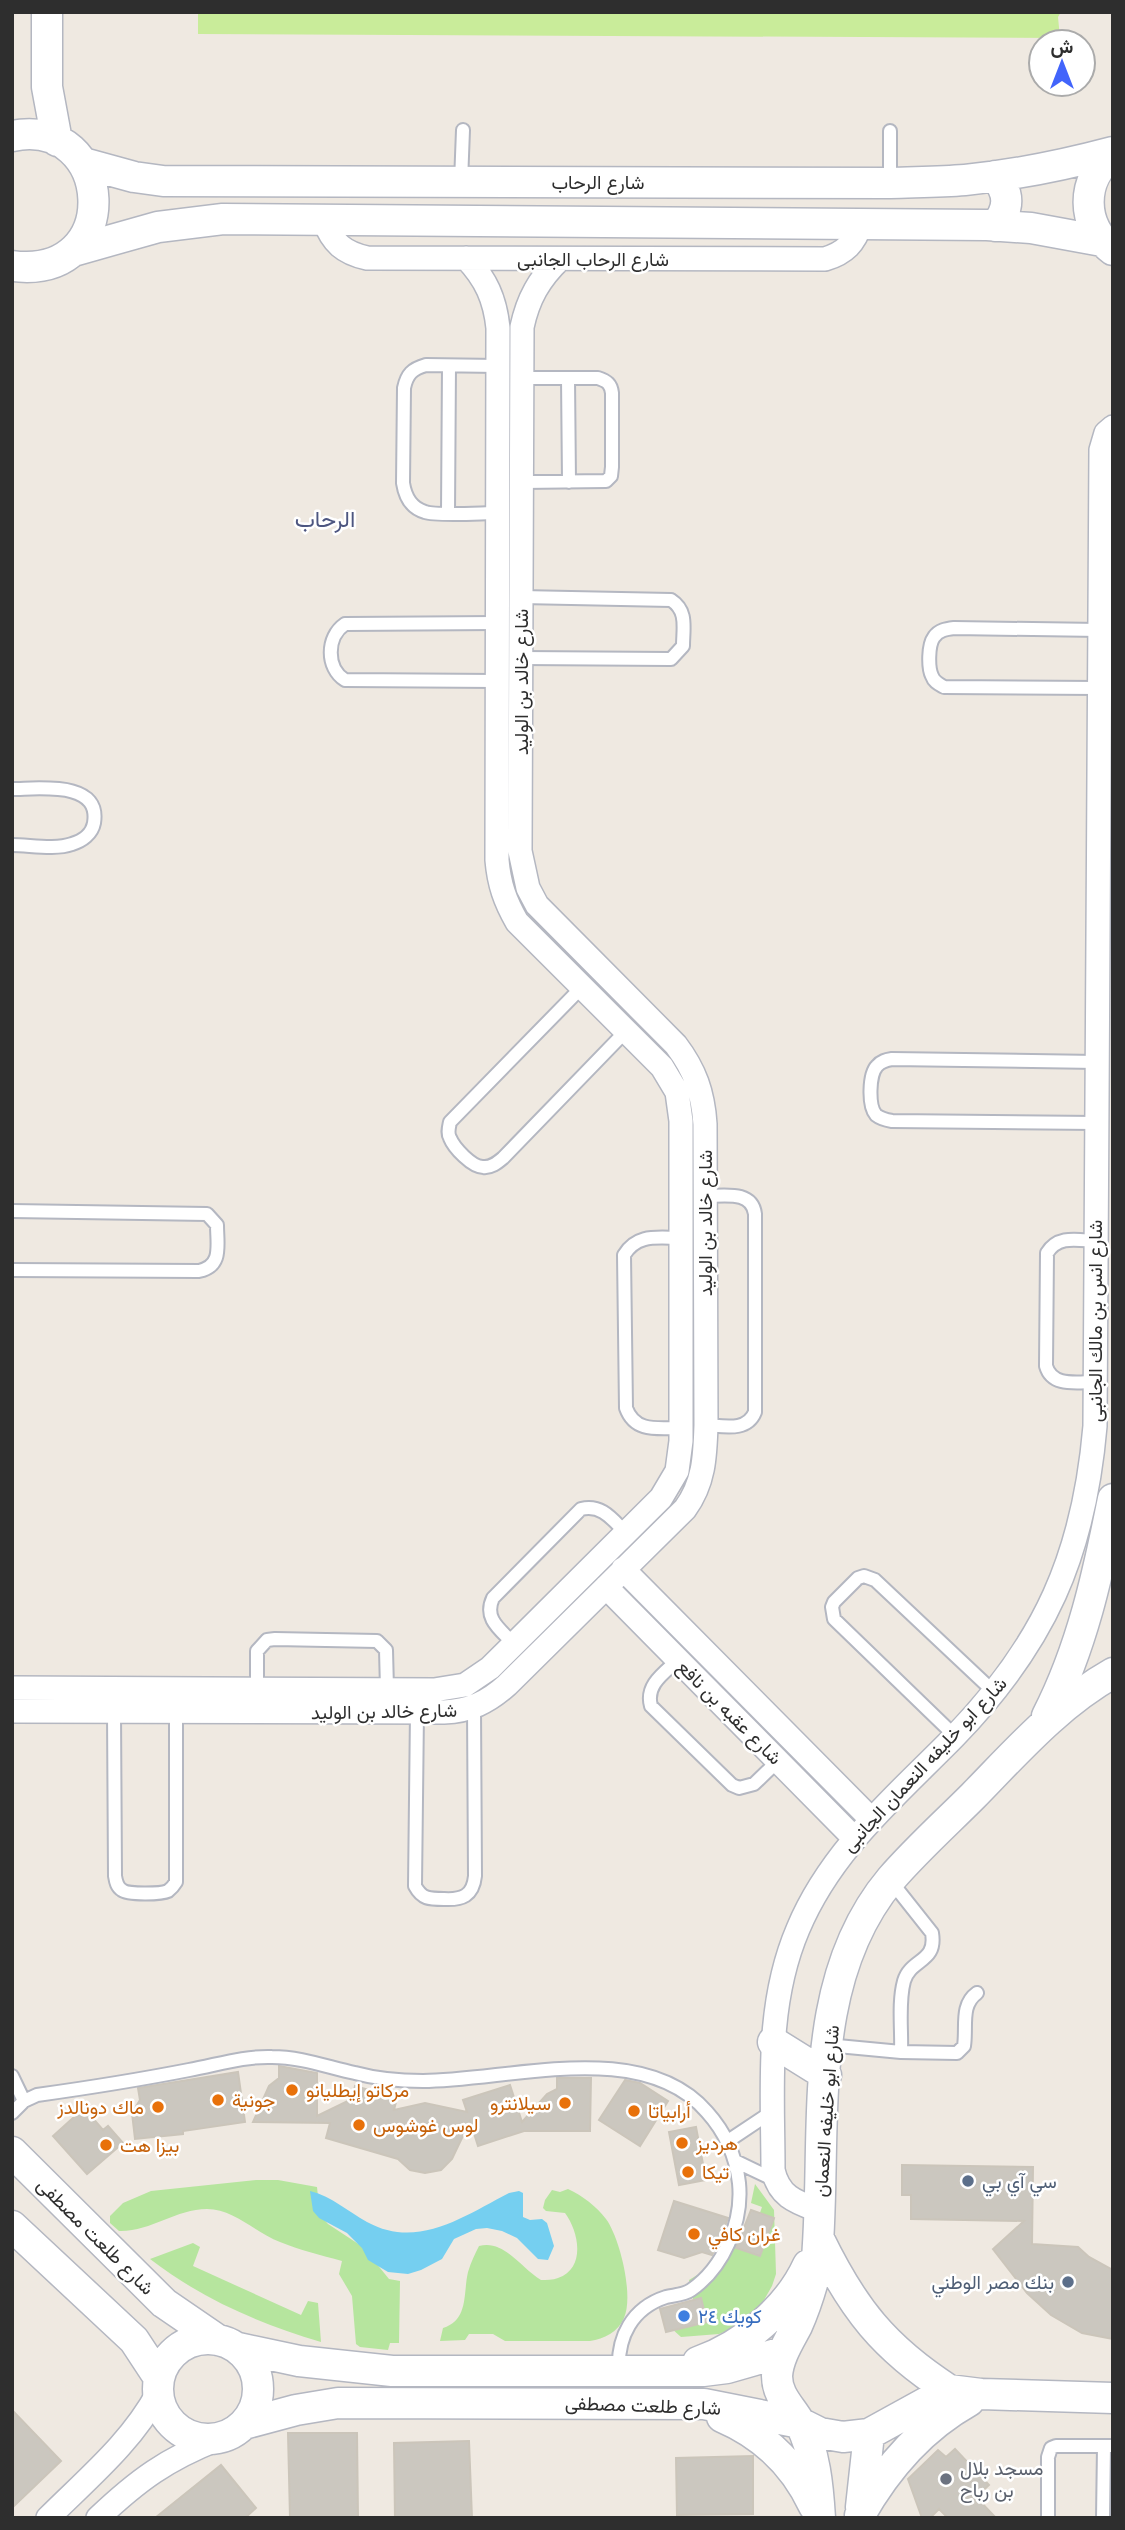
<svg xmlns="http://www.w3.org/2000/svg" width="1125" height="2530" font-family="'Noto Sans',Vazirmatn,sans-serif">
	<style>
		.green { fill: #b6e59e }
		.pitch { fill: #c9ec9a }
		.water { fill: #75cff0 }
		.building { fill: #cbc7bf; stroke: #cbc5ba; stroke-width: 2 }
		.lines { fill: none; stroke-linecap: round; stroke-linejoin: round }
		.service-casing { stroke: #b4b7c1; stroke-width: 16 }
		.minor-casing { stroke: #b4b7c1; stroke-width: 26 }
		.tertiary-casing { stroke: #b4b7c1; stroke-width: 33 }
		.service { stroke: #fff; stroke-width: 12 }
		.minor { stroke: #fff; stroke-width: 23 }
		.tertiary { stroke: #fff; stroke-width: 30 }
		.food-dot { fill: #e8710a; stroke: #fff; stroke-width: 2.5 }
		.service-dot { fill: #5c6f8a; stroke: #fff; stroke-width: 2.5 }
		.shop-dot { fill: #3f7fe0; stroke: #fff; stroke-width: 2.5 }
		.worship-dot { fill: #6b7280; stroke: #fff; stroke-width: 2.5 }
		.labels { text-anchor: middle; stroke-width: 5; stroke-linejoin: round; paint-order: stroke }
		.street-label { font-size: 19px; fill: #2e2e2e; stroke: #fff }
		.food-label { font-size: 19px; fill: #c56008; stroke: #fff; text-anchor: start }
		.service-label { font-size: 19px; fill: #4e5e75; stroke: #fff; text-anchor: start }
		.shop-label { font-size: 19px; fill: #366cbe; stroke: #fff; text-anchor: start }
		.worship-label { font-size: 19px; fill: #5b616d; stroke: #fff; text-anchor: start }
		.quarter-label { font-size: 23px; fill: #4d5680; stroke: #fff }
	</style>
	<rect width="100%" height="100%" fill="#efe9e1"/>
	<path class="green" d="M 256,2180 L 278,2180 L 317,2187 L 320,2215 L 328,2224 L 363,2247 L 389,2279 L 400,2281 L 399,2343 L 390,2343 L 388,2350 L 360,2347 L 356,2344 L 352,2296 L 339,2274 L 342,2261 C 321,2255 299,2250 280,2242 C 256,2233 234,2209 207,2209 C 176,2209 150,2232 119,2231 L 110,2223 L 110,2216 L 123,2203 L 151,2191 Z
		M 755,2184 L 774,2210 L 776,2274 L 772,2286 L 760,2307 L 736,2327 L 719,2334 L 681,2337 L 671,2328 L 696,2313 L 689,2280 L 712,2266 L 726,2242 L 748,2247 L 762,2207 L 751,2203 Z
		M 568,2189 C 583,2196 596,2206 606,2219 C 620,2238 634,2296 624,2318 C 618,2332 604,2339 590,2341 L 505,2341 L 493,2334 L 469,2334 L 465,2340 L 440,2341 L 443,2328 C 469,2320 463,2293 468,2272 C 471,2262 475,2254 479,2246 C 504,2239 521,2268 541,2280 C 546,2280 553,2280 558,2278 C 586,2268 579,2232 565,2213 L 546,2211 L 543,2208 L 545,2200 L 552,2190 L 560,2192 Z
		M 193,2243 L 200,2247 L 193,2266 L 301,2315 L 308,2301 L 318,2303 L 321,2342 C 258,2323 202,2299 150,2259 Z"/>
	<path class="pitch" d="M 198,12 L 1061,12 L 1058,17 L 1060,38 L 198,34 Z"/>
	<path class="water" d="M 310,2191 C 333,2197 347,2211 367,2222 C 418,2250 464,2216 509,2193 L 519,2191 L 523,2193 L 523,2217 L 530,2220 L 542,2219 L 547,2223 L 554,2246 L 548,2260 L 538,2259 L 517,2238 L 502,2231 L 487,2228 L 476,2229 L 454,2239 L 442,2259 L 421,2270 L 408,2274 L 388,2272 L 368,2260 L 362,2248 L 347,2233 L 319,2218 L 313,2211 Z"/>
	<path class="building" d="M 279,2066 L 317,2073 L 317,2116 L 352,2099 L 355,2086 L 397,2098 L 394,2110 L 425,2103 L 467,2112 L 463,2100 L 510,2085 L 522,2122 L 547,2094 L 557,2089 L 557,2078 L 591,2078 L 590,2131 L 524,2131 L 478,2146 L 470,2121 L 452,2159 L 441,2170 L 425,2173 L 410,2170 L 398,2159 L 326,2138 L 330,2123 L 253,2122 L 269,2086 L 279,2078 Z
		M 238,2072 L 245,2122 L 183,2131 L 183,2134 L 135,2139 L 132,2113 L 140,2100 L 138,2088 Z
		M 625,2080 L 640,2083 L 668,2101 L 640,2146 L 599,2120 Z
		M 84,2108 L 103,2130 L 108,2126 L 123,2143 L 87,2174 L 53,2136 Z
		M 696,2127 L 706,2180 L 679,2185 L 669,2132 Z
		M 902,2165 L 1033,2167 L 1032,2244 L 1078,2247 L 1089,2257 L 1113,2270 L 1113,2339 L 1082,2333 L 1051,2315 L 1027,2293 L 993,2249 L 1024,2221 L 911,2219 L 911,2195 L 902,2195 Z
		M 674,2201 L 728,2218 L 720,2240 L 712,2255 L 702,2252 L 684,2258 L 658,2250 Z
		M 751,2210 L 774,2218 L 760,2256 L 736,2248 Z
		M 701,2298 L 707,2322 L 666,2332 L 660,2309 Z
		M 12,2410 L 61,2461 L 12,2508 Z
		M 288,2433 L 357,2433 L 358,2518 L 290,2518 Z
		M 469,2441 L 472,2518 L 395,2518 L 394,2443 Z
		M 955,2449 L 989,2485 L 976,2497 L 996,2518 L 948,2518 L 939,2509 L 930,2518 L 922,2518 L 908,2479 L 938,2450 L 946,2457 Z
		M 753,2456 L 753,2514 L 677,2515 L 676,2458 Z
		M 221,2465 L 256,2508 L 245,2518 L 155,2518 Z"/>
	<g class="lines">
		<defs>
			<path id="service" d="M 461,182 L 463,130
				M 890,183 L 890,131
				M 568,378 L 569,482
				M 522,482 L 606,481 L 611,476 L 612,467 L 612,393 C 611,384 607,381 598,378 L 522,378
				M 448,513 L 449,366
				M 497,513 C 482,513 436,516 425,512 C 411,508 405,496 403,483 L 404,388 C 407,374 412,369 426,365 L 498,366
				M 521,597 L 671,600 C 688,611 683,628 683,646 L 671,659 L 521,658
				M 497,623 L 345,624 C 326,637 326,668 345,680 L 497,681
				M 1099,688 L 944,687 C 939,684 934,682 932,676 C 928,668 928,645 934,637 C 939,630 946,629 954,628 L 1100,630
				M 12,789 C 38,789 101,780 94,823 C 92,834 82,841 72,844 C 55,850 30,845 12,845
				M 582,987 L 450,1122 C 449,1127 447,1133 450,1138 C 454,1148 472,1167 483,1167 C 491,1168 497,1163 503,1158 L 626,1031
				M 1096,1123 L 892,1121 C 886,1120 881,1119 876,1115 C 868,1106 869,1074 877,1066 C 881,1061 886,1060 892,1059 L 1097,1062
				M 705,1196 C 724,1196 752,1190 755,1214 L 755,1412 C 747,1432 724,1426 706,1425
				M 12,1211 L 207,1214 L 217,1225 C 217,1245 223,1266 199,1271 L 12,1270
				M 681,1238 C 658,1238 637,1233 624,1255 L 626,1408 C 635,1433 658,1428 681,1428
				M 1094,1382 C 1076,1382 1052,1387 1046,1366 L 1047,1253 C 1058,1235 1077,1240 1095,1241
				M 514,1644 C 501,1630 483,1619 493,1598 L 581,1509 C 602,1504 612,1519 626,1533
				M 678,1660 C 664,1673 645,1685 651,1706 L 732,1785 L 739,1788 L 754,1784 L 778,1761
				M 257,1689 L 257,1651 L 267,1640 L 275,1639 L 377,1641 L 386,1650 L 387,1689
				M 114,1712 L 115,1876 C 116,1882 117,1887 122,1890 C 128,1895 162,1894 168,1891 C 172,1888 173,1887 176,1882 L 176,1712
				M 417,1712 L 415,1886 C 422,1899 429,1899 444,1899 C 462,1900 473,1896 475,1876 L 474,1708
				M 955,1736 L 834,1619 L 832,1607 L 834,1602 L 858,1578 L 864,1576 L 875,1580 L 994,1692
				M 890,1880 L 932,1933 C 937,1963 911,1958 904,1981 C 898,2003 902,2030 901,2052
				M 827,2045 L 901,2052 L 957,2053 L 964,2046 C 967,2027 960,2005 977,1993
				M 12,2076 L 24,2101
				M 12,2113 L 24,2101 L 37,2095 C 87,2088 138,2080 189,2070 C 217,2065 243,2056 272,2057 C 301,2057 327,2067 355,2073 C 377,2079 400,2081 423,2081 C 508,2081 642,2037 707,2112 C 725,2132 736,2156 739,2183 C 743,2223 723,2268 691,2290 C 684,2295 674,2295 666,2297 C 632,2308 617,2337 619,2371
				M 728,2141 L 773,2111
				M 735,2161 L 775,2180
				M 1048,2518 L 1048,2457 L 1051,2448 L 1056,2446 L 1113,2446
				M 1103,2518 L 1104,2446"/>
			<path id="minor" d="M 324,220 C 332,243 344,253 367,258 L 825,259 C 845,253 855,243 861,223
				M 623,1569 L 871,1819
				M 606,1587 L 854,1838
				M 12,1688 L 434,1690 L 465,1685 L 490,1668 L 661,1498 L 677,1471 L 681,1441 L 681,1121 L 677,1092 L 662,1067 L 517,922 C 505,901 499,884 497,860 L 498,328 C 495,299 486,279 466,258
				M 12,1711 L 444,1712 C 470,1711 488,1702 507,1685 L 685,1509 C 704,1483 705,1457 706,1425 L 705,1124 C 703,1093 695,1070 676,1045 L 537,905 L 528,888 L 520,851 L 522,327 C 528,299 539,279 560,259
				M 820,2211 C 796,2202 779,2197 773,2170 C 773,2089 765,2006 798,1929 C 831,1850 895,1797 954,1737 C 1045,1643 1084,1555 1095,1426 L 1101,450 L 1106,433 L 1113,427
				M 48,2518 C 88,2478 131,2443 158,2393
				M 98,2518 C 138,2480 167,2459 218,2439"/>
			<path id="tertiary" d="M 47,12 L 47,87 L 57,141
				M 12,136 C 114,115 127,281 12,266
				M 1113,155 C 1080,178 1081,227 1113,250
				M 83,163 L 134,177 L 163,181 L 890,183 C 915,182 940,182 965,180 C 1015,175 1064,165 1113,152
				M 995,226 C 1010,209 1010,193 995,176
				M 73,251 L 158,227 L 223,219 L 987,225 L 1031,228 L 1102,241
				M 1047,1716 C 1082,1648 1098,1574 1113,1499
				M 773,2042 L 826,2075
				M 12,2152 L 164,2303 L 218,2340
				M 12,2226 L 134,2340 L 159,2378
				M 819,2239 C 853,2309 884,2348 949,2390
				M158 2389a50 50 0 1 1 100 0a50 50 0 1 1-100 0Z
				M 238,2348 L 299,2361 L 392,2371 L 703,2371 L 727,2368 L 783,2352
				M 698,2362 C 743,2346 788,2309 808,2265
				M 722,2417 C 764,2435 795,2465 814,2506
				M 244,2424 L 296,2410 L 338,2403 L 704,2404 L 800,2423 L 820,2433 L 843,2437 L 869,2434 L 949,2390 L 981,2394 L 1113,2398
				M 861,2507 L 869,2434
				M 860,2515 C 887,2467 921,2428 969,2401
				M 820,2518 C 818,2486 815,2452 800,2423 C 791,2407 777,2396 777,2376 C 778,2358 789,2341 797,2326 C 805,2308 811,2289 816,2270 C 829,2142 801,1986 891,1879 C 916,1850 946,1823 973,1796 C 1017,1751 1058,1704 1113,1673"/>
		</defs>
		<use href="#service" class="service-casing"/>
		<use href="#minor" class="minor-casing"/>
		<use href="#tertiary" class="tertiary-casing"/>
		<use href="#service" class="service"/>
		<use href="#minor" class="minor"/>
		<use href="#tertiary" class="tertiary"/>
	</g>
	<g class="food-dot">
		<circle cx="292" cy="2090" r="7"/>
		<circle cx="218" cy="2100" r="7"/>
		<circle cx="565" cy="2103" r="7"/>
		<circle cx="158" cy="2107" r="7"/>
		<circle cx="634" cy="2111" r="7"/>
		<circle cx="359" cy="2125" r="7"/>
		<circle cx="682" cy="2143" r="7"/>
		<circle cx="106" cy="2145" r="7"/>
		<circle cx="688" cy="2172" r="7"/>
		<circle cx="694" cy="2234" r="7"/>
	</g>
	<g class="service-dot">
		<circle cx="968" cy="2181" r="7"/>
		<circle cx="1068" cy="2282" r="7"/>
	</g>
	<circle class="shop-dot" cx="684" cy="2316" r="7"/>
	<circle class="worship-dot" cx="946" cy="2479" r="7"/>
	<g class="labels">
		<g class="street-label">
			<text x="598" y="189">شارع الرحاب</text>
			<text x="593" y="266">شارع الرحاب الجانبى</text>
			<text transform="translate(521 682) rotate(-90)" y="7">شارع خالد بن الوليد</text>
			<text transform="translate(705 1223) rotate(-90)" y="7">شارع خالد بن الوليد</text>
			<text transform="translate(1095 1321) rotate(-90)" y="7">شارع انس بن مالك الجانبى</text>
			<text transform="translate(384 1711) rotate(-1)" y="7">شارع خالد بن الوليد</text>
			<text transform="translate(730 1712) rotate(45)" y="7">شارع عقبه بن نافع</text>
			<text transform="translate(924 1764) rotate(-47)" y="7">شارع ابو خليفه النعمان الجانبى</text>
			<text transform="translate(826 2111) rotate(-86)" y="7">شارع ابو خليفه النعمان</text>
			<text transform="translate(96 2236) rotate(45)" y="7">شارع طلعت مصطفى</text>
			<text transform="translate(643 2405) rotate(2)" y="7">شارع طلعت مصطفى</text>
		</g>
		<g class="food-label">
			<text x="306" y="2097">مركاتو إيطليانو</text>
			<text x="232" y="2107">جونية</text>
			<text x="551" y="2110" text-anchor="end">سيلانترو</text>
			<text x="144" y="2114" text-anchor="end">ماك دونالدز</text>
			<text x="648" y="2118">أرابياتا</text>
			<text x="373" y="2132">لوس غوشوس</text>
			<text x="696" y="2150">هرديز</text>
			<text x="120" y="2152">بيزا هت</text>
			<text x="702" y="2179">تيكا</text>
			<text x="708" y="2241">غران كافي</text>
		</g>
		<g class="service-label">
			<text x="982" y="2188">سي آي بي</text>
			<text x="1054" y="2289" text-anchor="end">بنك مصر الوطني</text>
		</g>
		<g class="shop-label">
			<text x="698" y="2323">كويك ٢٤</text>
		</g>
		<g class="worship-label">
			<text x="960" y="2475">مسجد بلال<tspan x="960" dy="22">بن رباح</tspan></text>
		</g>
		<g class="quarter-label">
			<text x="325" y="527">الرحاب</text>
		</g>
	</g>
	<rect width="1125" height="2530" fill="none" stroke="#2e2e2e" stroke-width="28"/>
	<g transform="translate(1062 63)"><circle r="33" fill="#ffffff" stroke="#ababab" stroke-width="2"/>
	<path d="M0-5L12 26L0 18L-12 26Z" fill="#4264fb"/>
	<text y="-10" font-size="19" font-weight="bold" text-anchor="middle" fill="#2e2e2e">ش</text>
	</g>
</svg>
